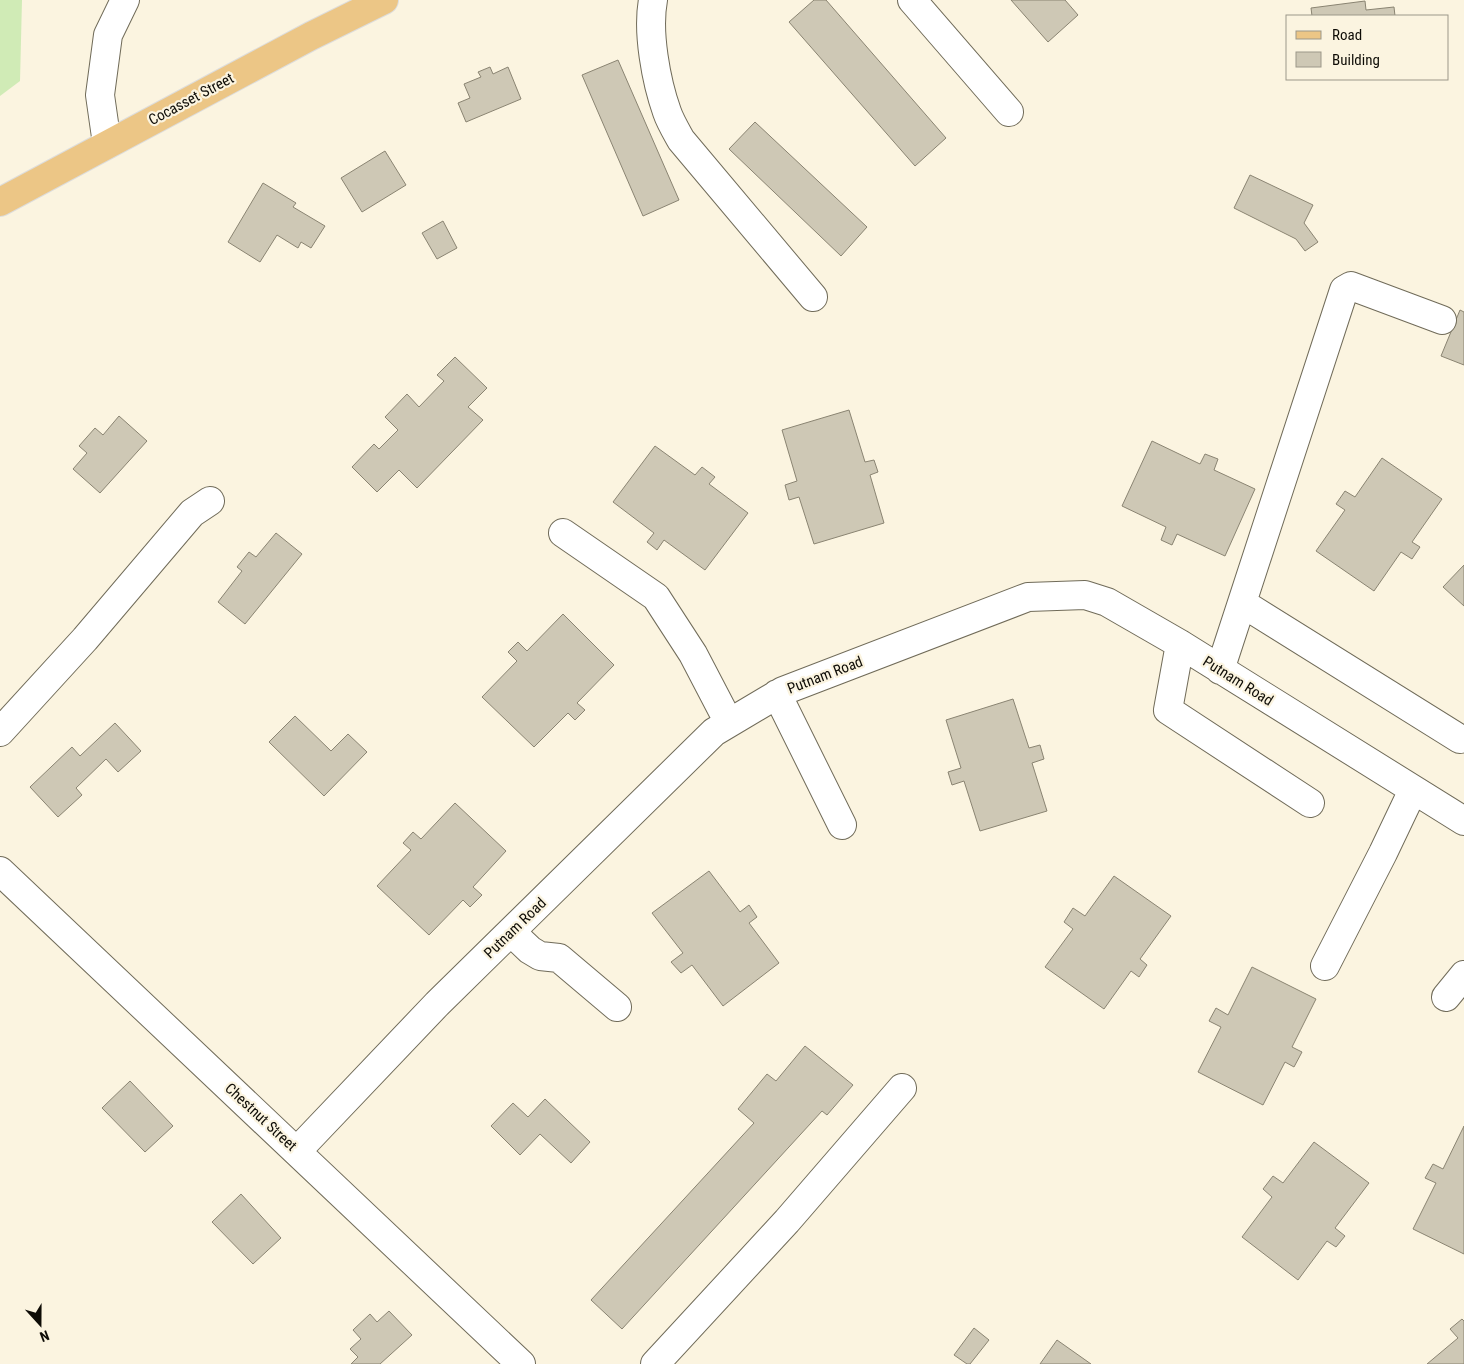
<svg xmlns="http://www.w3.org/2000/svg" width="1464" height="1364" font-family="'Roboto Condensed',sans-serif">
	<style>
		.green { fill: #d0ebb6 }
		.building { fill: #cec8b5; stroke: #8a8472 }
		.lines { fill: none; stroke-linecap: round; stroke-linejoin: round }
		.minor-casing { stroke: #706b59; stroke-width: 30 }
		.major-casing { stroke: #dddddc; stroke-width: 30 }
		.minor { stroke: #fff; stroke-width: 28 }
		.major { stroke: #ecc686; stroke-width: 28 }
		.labels { text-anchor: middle; stroke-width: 4.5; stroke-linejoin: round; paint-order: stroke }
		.street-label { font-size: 15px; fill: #0e0c06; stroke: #fbf4e0 }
	</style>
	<rect width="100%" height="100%" fill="#fbf4e0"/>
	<path class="green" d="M 0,0 L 22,0 L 20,81 L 0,96 Z"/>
	<path class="building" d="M 814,0 L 826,0 L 946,138 L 915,166 L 789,22 Z
		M 1011,0 L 1065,0 L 1078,15 L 1048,42 Z
		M 1365,1 L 1366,10 L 1394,7 L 1395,16 L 1312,16 L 1311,8 Z
		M 618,60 L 679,200 L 643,216 L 582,75 Z
		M 490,67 L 493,74 L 508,67 L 521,99 L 466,122 L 458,103 L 470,98 L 464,84 L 481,77 L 478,72 Z
		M 755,122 L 867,227 L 841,256 L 729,149 Z
		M 385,151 L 406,185 L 362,212 L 341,178 Z
		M 1250,175 L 1313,205 L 1304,223 L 1318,242 L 1305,251 L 1296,239 L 1234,208 Z
		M 263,183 L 296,203 L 293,207 L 325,226 L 311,248 L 301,242 L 298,248 L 277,235 L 260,262 L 228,242 Z
		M 443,221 L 457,248 L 437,259 L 422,233 Z
		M 1460,310 L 1464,312 L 1464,365 L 1441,356 Z
		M 455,357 L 487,388 L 468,407 L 483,420 L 417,488 L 399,470 L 377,492 L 352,467 L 374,444 L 379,449 L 398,430 L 385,417 L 407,394 L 419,407 L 444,381 L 437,375 Z
		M 849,410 L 865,462 L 874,460 L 878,472 L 870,475 L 884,523 L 814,544 L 799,497 L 789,500 L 785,485 L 797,481 L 782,430 Z
		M 119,416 L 147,441 L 100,493 L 73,469 L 87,453 L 79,446 L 95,428 L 103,435 Z
		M 1152,441 L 1200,464 L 1205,454 L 1218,459 L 1214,470 L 1255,489 L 1225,556 L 1177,534 L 1172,545 L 1161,540 L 1166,527 L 1122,506 Z
		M 655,446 L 695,475 L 702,467 L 715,477 L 709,484 L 748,513 L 705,570 L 664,540 L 657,550 L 647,542 L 654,533 L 613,502 Z
		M 1382,458 L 1442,499 L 1412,542 L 1420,547 L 1412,559 L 1401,552 L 1374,591 L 1316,551 L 1345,510 L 1336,504 L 1345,491 L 1355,497 Z
		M 276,533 L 302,554 L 245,624 L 218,602 L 242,571 L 237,567 L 249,552 L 256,557 Z
		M 1464,565 L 1464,606 L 1443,587 Z
		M 563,614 L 614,665 L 577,703 L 585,710 L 575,720 L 568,713 L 534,747 L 482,697 L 517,661 L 508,652 L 518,642 L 527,651 Z
		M 1013,699 L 1029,748 L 1040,745 L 1044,759 L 1032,763 L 1047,811 L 980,831 L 964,781 L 952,785 L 948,772 L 961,768 L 946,720 Z
		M 295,716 L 331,751 L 348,734 L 367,752 L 324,796 L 269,742 Z
		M 115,723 L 141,751 L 118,772 L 106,759 L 76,788 L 82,795 L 58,817 L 30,787 L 72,747 L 80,756 Z
		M 455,803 L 506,851 L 473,887 L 482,895 L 470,907 L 463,900 L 429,935 L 377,886 L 411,850 L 403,843 L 413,832 L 421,839 Z
		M 709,871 L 740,912 L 749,905 L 757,917 L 749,923 L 779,963 L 723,1006 L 692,965 L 681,973 L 671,962 L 683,953 L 652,913 Z
		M 1114,876 L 1171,916 L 1140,959 L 1147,965 L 1139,977 L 1131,971 L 1104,1009 L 1045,967 L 1073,929 L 1064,922 L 1073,908 L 1085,916 Z
		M 1252,967 L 1316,999 L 1292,1047 L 1302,1052 L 1294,1067 L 1285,1062 L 1263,1105 L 1198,1072 L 1221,1027 L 1209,1021 L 1216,1008 L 1228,1015 Z
		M 805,1046 L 853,1085 L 827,1115 L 822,1111 L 622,1329 L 591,1300 L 754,1123 L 738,1109 L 767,1074 L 776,1081 Z
		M 130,1081 L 173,1126 L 145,1152 L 102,1108 Z
		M 545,1099 L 590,1142 L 571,1163 L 540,1134 L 520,1155 L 491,1126 L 513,1103 L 528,1117 Z
		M 1464,1126 L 1464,1254 L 1413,1229 L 1436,1183 L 1425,1178 L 1433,1164 L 1443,1169 Z
		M 1314,1142 L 1369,1183 L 1335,1228 L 1345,1236 L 1336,1247 L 1327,1241 L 1298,1280 L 1242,1237 L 1272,1197 L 1263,1189 L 1273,1176 L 1283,1183 Z
		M 241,1194 L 281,1238 L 253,1264 L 212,1222 Z
		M 389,1311 L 412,1335 L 380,1364 L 351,1364 L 358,1357 L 350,1349 L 361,1339 L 353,1330 L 370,1314 L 377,1322 Z
		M 1462,1319 L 1464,1321 L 1464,1364 L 1427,1364 L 1458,1338 L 1450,1329 Z
		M 974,1328 L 989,1340 L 970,1364 L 967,1364 L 954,1355 Z
		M 1057,1340 L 1091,1364 L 1040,1364 Z"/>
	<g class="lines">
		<defs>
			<path id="minor" d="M 653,0 C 647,32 656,81 667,112 C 670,121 676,131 681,140 L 813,297
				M 912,0 L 1009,112
				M 107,144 L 100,95 L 108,35 L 125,0
				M 563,533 L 656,597 L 693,654 L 729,723
				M 1242,603 L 1460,739
				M 1180,644 L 1168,710 L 1310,803
				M 1220,670 L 1344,290 L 1351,286 L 1442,320
				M 777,694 L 842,825
				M 0,732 L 85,639 L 192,513 L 210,501
				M 0,871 L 521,1364
				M 511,932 L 530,950 L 540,956 L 559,958 L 617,1007
				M 1325,966 L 1383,853 L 1413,790
				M 1446,997 L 1464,975
				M 297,1151 L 437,1004 L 714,732 L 783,691 L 1028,597 L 1085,595 L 1107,602 L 1180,644 L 1464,821
				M 655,1364 L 787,1221 L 902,1088"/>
			<path id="major" d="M 0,202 L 311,36 L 384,0"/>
		</defs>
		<use href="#minor" class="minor-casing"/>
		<use href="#major" class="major-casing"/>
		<use href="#minor" class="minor"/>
		<use href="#major" class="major"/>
	</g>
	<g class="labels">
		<g class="street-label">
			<text transform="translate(191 99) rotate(-28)" y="5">Cocasset Street</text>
			<text transform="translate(825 675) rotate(-21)" y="5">Putnam Road</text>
			<text transform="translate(1238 681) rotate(32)" y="5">Putnam Road</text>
			<text transform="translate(515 928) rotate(-44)" y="5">Putnam Road</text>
			<text transform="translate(261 1117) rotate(43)" y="5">Chestnut Street</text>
		</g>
	</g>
	<rect x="1286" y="15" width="162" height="65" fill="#fbf4e0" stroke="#9c9789"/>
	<rect x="1296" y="31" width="25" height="8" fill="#ecc686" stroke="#9c9789"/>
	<text x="1332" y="40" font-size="15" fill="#0e0c06">Road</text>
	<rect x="1296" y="52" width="25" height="15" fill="#cec8b5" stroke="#9c9789"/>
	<text x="1332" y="65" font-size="15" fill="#0e0c06">Building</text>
	<g transform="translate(40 1324) rotate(159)" stroke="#fbf4e0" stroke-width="4" paint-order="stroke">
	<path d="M0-4L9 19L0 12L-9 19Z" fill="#0e0c06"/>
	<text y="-8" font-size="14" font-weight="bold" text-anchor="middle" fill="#0e0c06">N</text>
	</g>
</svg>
